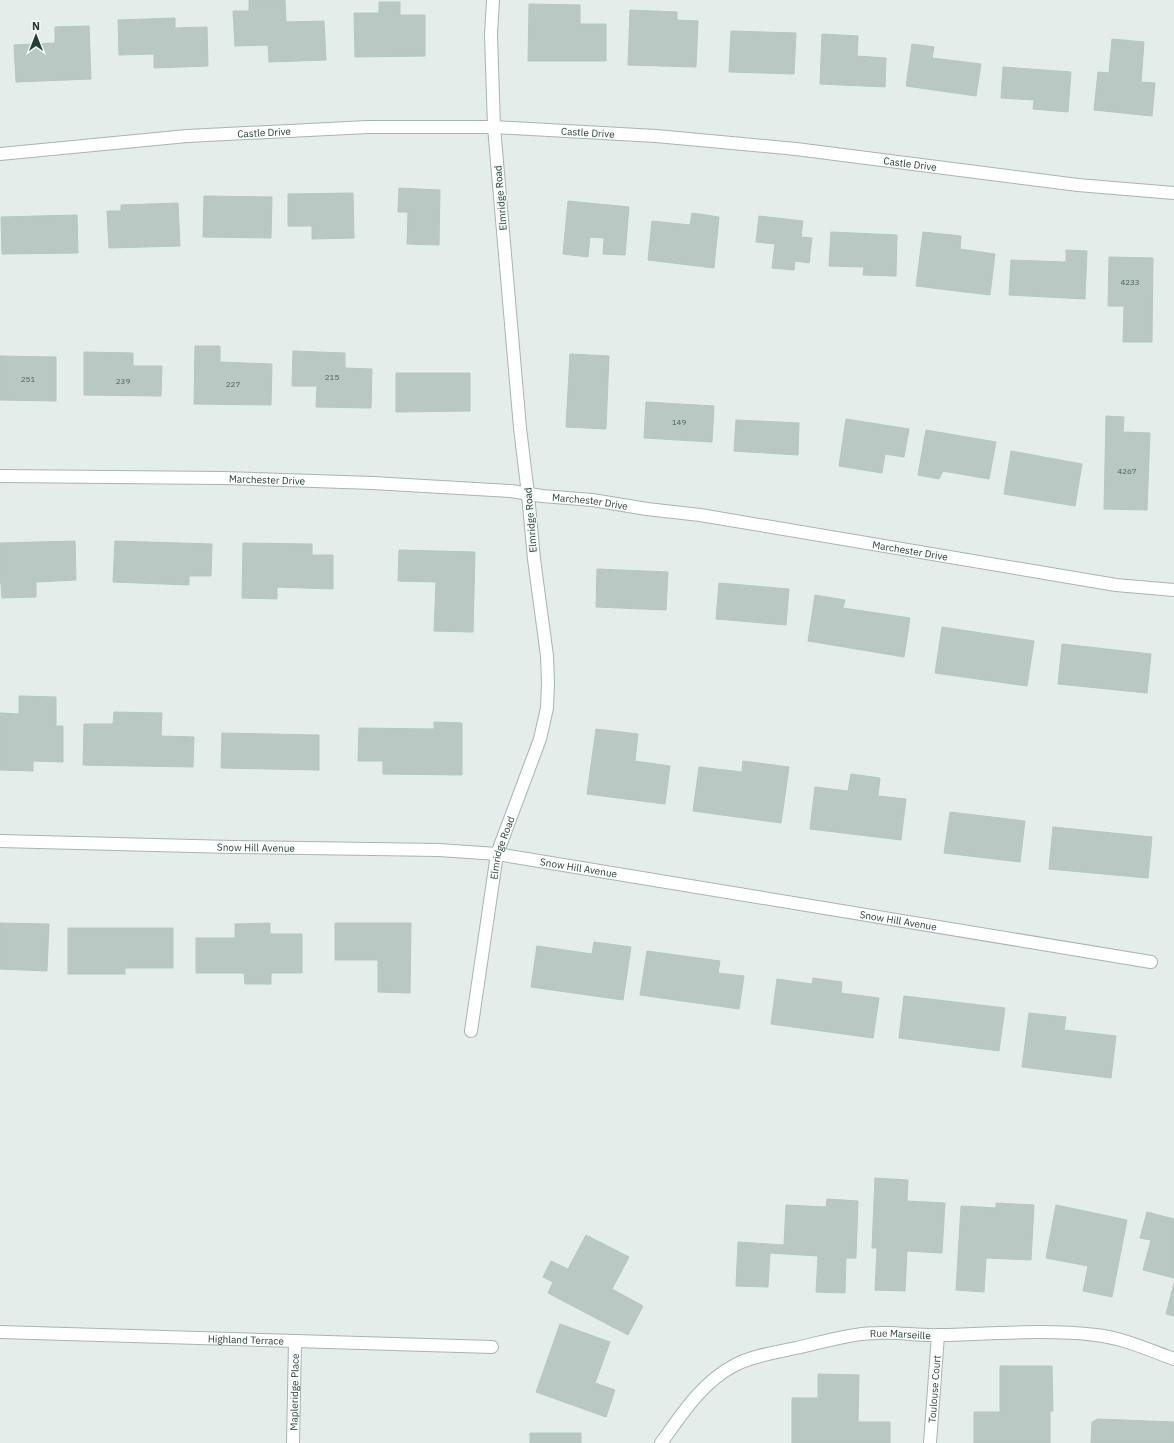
<svg xmlns="http://www.w3.org/2000/svg" width="1174" height="1443" font-family="'IBM Plex Sans',sans-serif">
	<style>
		.building { fill: #b9c8c2; stroke: #b6c7c0 }
		.lines { fill: none; stroke-linecap: round; stroke-linejoin: round }
		.minor-casing { stroke: #a7b5b0; stroke-width: 14 }
		.minor { stroke: #fff; stroke-width: 12 }
		.labels { text-anchor: middle; stroke-width: 3; stroke-linejoin: round; paint-order: stroke }
		.number-label { font-size: 8px; fill: #49615a }
		.street-label { font-size: 10px; fill: #243f37; stroke: #f5faf7 }
	</style>
	<rect width="100%" height="100%" fill="#e4ede9"/>
	<path class="building" d="M 249,0 L 285,0 L 286,22 L 324,21 L 326,60 L 269,62 L 268,45 L 235,46 L 233,11 L 249,11 Z
		M 379,2 L 400,2 L 400,15 L 425,15 L 425,56 L 355,57 L 354,13 L 379,13 Z
		M 529,4 L 580,5 L 580,24 L 606,24 L 606,61 L 528,61 Z
		M 630,10 L 677,12 L 677,20 L 698,21 L 696,67 L 628,65 Z
		M 175,18 L 175,28 L 207,27 L 208,66 L 154,68 L 154,54 L 119,55 L 118,20 Z
		M 89,26 L 91,79 L 16,82 L 14,45 L 55,43 L 55,27 Z
		M 731,31 L 796,33 L 794,74 L 729,72 Z
		M 822,34 L 858,36 L 857,56 L 886,58 L 885,87 L 820,84 Z
		M 1112,39 L 1144,42 L 1141,82 L 1155,83 L 1152,116 L 1094,110 L 1098,72 L 1109,73 Z
		M 912,44 L 934,47 L 932,58 L 981,64 L 976,96 L 906,86 Z
		M 1003,67 L 1071,72 L 1068,112 L 1033,109 L 1034,100 L 1001,98 Z
		M 399,188 L 440,190 L 439,245 L 407,244 L 408,212 L 398,212 Z
		M 353,193 L 354,238 L 312,239 L 312,226 L 288,226 L 288,194 Z
		M 204,196 L 272,197 L 271,238 L 203,237 Z
		M 568,201 L 629,207 L 625,255 L 603,254 L 604,238 L 590,237 L 588,257 L 563,254 Z
		M 178,203 L 180,246 L 109,248 L 107,211 L 121,211 L 121,205 Z
		M 692,213 L 719,217 L 714,268 L 648,260 L 652,221 L 690,225 Z
		M 77,215 L 78,253 L 2,254 L 1,217 Z
		M 759,216 L 803,221 L 801,237 L 812,238 L 809,263 L 795,261 L 794,270 L 772,268 L 775,244 L 756,242 Z
		M 831,232 L 897,235 L 896,276 L 863,275 L 864,267 L 829,266 Z
		M 923,232 L 961,236 L 960,249 L 995,254 L 990,295 L 916,286 Z
		M 1066,250 L 1087,251 L 1085,299 L 1009,295 L 1011,260 L 1066,262 Z
		M 1109,257 L 1153,258 L 1152,342 L 1123,342 L 1124,306 L 1108,306 Z
		M 195,346 L 220,346 L 220,362 L 272,364 L 271,405 L 194,404 Z
		M 293,351 L 345,353 L 345,368 L 372,369 L 371,408 L 316,407 L 317,386 L 292,386 Z
		M 84,352 L 133,353 L 133,366 L 162,366 L 161,396 L 84,395 Z
		M 570,354 L 609,356 L 606,429 L 566,427 Z
		M 0,356 L 56,357 L 56,401 L 0,400 Z
		M 396,373 L 470,373 L 470,411 L 396,412 Z
		M 646,402 L 714,406 L 712,442 L 644,438 Z
		M 1106,416 L 1124,417 L 1123,432 L 1150,433 L 1147,510 L 1104,509 Z
		M 846,419 L 909,429 L 904,457 L 885,454 L 882,473 L 839,466 Z
		M 736,420 L 799,423 L 798,455 L 734,451 Z
		M 926,430 L 996,442 L 989,479 L 943,471 L 939,479 L 918,475 Z
		M 1011,451 L 1082,464 L 1075,506 L 1004,494 Z
		M 75,541 L 76,580 L 36,582 L 36,597 L 2,598 L 1,583 L 0,583 L 0,543 Z
		M 115,541 L 212,544 L 211,576 L 189,576 L 189,585 L 113,582 Z
		M 243,543 L 312,544 L 312,555 L 333,555 L 333,589 L 277,587 L 277,599 L 242,598 Z
		M 399,550 L 475,552 L 473,632 L 434,631 L 436,582 L 398,581 Z
		M 597,569 L 668,572 L 666,610 L 596,607 Z
		M 719,583 L 789,589 L 786,625 L 716,619 Z
		M 815,595 L 845,600 L 843,608 L 910,618 L 904,657 L 808,641 Z
		M 942,627 L 1034,641 L 1027,686 L 935,673 Z
		M 1062,644 L 1151,654 L 1147,693 L 1058,684 Z
		M 19,696 L 56,697 L 56,726 L 63,726 L 63,762 L 33,761 L 33,771 L 0,770 L 0,713 L 19,714 Z
		M 114,712 L 162,713 L 161,736 L 194,737 L 193,767 L 83,765 L 84,724 L 113,724 Z
		M 434,722 L 462,723 L 462,775 L 383,774 L 383,761 L 358,761 L 359,728 L 434,729 Z
		M 596,729 L 638,734 L 635,761 L 670,766 L 665,804 L 587,794 Z
		M 222,733 L 319,735 L 319,770 L 221,768 Z
		M 743,761 L 789,767 L 781,823 L 693,811 L 699,767 L 742,772 Z
		M 851,774 L 880,778 L 878,796 L 906,799 L 901,840 L 810,829 L 815,787 L 848,791 Z
		M 950,812 L 1025,821 L 1020,862 L 944,853 Z
		M 1053,827 L 1152,837 L 1148,878 L 1049,869 Z
		M 0,923 L 49,924 L 47,971 L 0,969 Z
		M 270,923 L 270,934 L 302,934 L 302,973 L 271,973 L 271,984 L 245,984 L 244,973 L 196,973 L 196,938 L 235,938 L 235,924 Z
		M 335,923 L 411,923 L 410,993 L 378,992 L 378,960 L 335,960 Z
		M 68,928 L 173,928 L 173,968 L 125,968 L 125,974 L 68,974 Z
		M 594,942 L 631,947 L 623,1000 L 531,987 L 537,946 L 592,954 Z
		M 647,951 L 720,961 L 718,973 L 744,976 L 739,1009 L 640,995 Z
		M 813,978 L 842,982 L 841,993 L 879,998 L 873,1038 L 771,1024 L 777,979 L 812,984 Z
		M 904,996 L 1005,1008 L 999,1051 L 899,1038 Z
		M 1029,1013 L 1066,1017 L 1064,1030 L 1116,1036 L 1111,1078 L 1022,1067 Z
		M 875,1178 L 908,1180 L 907,1201 L 945,1203 L 942,1253 L 907,1251 L 905,1291 L 875,1290 L 877,1248 L 872,1248 Z
		M 827,1199 L 858,1201 L 856,1258 L 846,1258 L 845,1293 L 816,1292 L 818,1256 L 770,1253 L 768,1287 L 736,1286 L 738,1242 L 784,1245 L 786,1205 L 826,1207 Z
		M 996,1203 L 1034,1205 L 1031,1260 L 986,1258 L 984,1292 L 956,1290 L 961,1206 L 996,1208 Z
		M 1056,1205 L 1127,1220 L 1112,1297 L 1083,1291 L 1088,1266 L 1046,1258 Z
		M 1147,1212 L 1174,1219 L 1174,1278 L 1143,1270 L 1151,1240 L 1140,1238 Z
		M 586,1235 L 629,1257 L 612,1289 L 643,1306 L 628,1335 L 548,1293 L 553,1282 L 543,1277 L 551,1261 L 568,1269 Z
		M 1174,1283 L 1174,1316 L 1166,1314 Z
		M 560,1324 L 610,1342 L 595,1383 L 615,1390 L 606,1417 L 536,1392 Z
		M 1000,1366 L 1052,1366 L 1053,1411 L 1050,1411 L 1050,1443 L 974,1443 L 974,1412 L 1000,1412 Z
		M 818,1374 L 859,1375 L 858,1422 L 890,1422 L 890,1443 L 792,1443 L 792,1398 L 818,1398 Z
		M 1098,1419 L 1174,1422 L 1174,1443 L 1091,1443 L 1092,1422 Z
		M 530,1433 L 581,1433 L 581,1443 L 530,1443 Z"/>
	<g class="lines">
		<defs>
			<g id="minor">
				<path id="s1" d="M 0,154 L 187,136 L 368,127 L 494,127 L 656,136 L 796,149 L 1078,185 L 1174,193"/>
				<path id="s2" d="M 0,476 L 223,478 L 373,483 L 511,491 L 542,496 L 592,500 L 647,509 L 700,515 L 1116,585 L 1174,590"/>
				<path id="s3" d="M 0,841 L 232,847 L 439,850 L 497,854 L 1151,962"/>
				<path id="s4" d="M 471,1031 L 497,854 L 540,739 L 547,708 L 548,683 L 547,656 L 534,559 L 528,494 L 520,428 L 494,127 L 491,35 L 493,0"/>
				<path id="s5" d="M 0,1332 L 492,1347"/>
				<path id="s6" d="M 293,1443 L 295,1342"/>
				<path id="s7" d="M 661,1443 C 682,1414 702,1382 735,1365 C 752,1356 777,1352 796,1348 C 823,1342 851,1333 879,1333 C 899,1332 919,1336 939,1335 C 991,1334 1045,1329 1096,1335 C 1123,1338 1149,1350 1174,1359"/>
				<path id="s8" d="M 930,1443 L 938,1335"/>
			</g>
		</defs>
		<use href="#minor" class="minor-casing"/>
		<use href="#minor" class="minor"/>
	</g>
	<g class="labels">
		<g class="number-label">
			<text x="1130" y="285">4233</text>
			<text x="332" y="380">215</text>
			<text x="28" y="382">251</text>
			<text x="123" y="384">239</text>
			<text x="233" y="387">227</text>
			<text x="679" y="425">149</text>
			<text x="1127" y="474">4267</text>
		</g>
		<g class="street-label">
			<text dy="4" stroke="none"><textPath href="#s1" startOffset="265">Castle Drive</textPath></text>
			<text dy="4" stroke="none"><textPath href="#s1" startOffset="589">Castle Drive</textPath></text>
			<text dy="4" stroke="none"><textPath href="#s1" startOffset="913">Castle Drive</textPath></text>
			<text transform="translate(500 198) rotate(-95)" y="4">Elmridge Road</text>
			<text dy="4" stroke="none"><textPath href="#s2" startOffset="267">Marchester Drive</textPath></text>
			<text dy="4" stroke="none"><textPath href="#s2" startOffset="591">Marchester Drive</textPath></text>
			<text transform="translate(530 520) rotate(-95)" y="4">Elmridge Road</text>
			<text dy="4" stroke="none"><textPath href="#s2" startOffset="915">Marchester Drive</textPath></text>
			<text dy="4" stroke="none"><textPath href="#s3" startOffset="256">Snow Hill Avenue</textPath></text>
			<text dy="4" stroke="none"><textPath href="#s4" startOffset="186">Elmridge Road</textPath></text>
			<text dy="4" stroke="none"><textPath href="#s3" startOffset="580">Snow Hill Avenue</textPath></text>
			<text dy="4" stroke="none"><textPath href="#s3" startOffset="904">Snow Hill Avenue</textPath></text>
			<text dy="4" stroke="none"><textPath href="#s7" startOffset="278">Rue Marseille</textPath></text>
			<text dy="4" stroke="none"><textPath href="#s5" startOffset="246">Highland Terrace</textPath></text>
			<text dy="4" stroke="none"><textPath href="#s8" startOffset="54">Toulouse Court</textPath></text>
			<text dy="4" stroke="none"><textPath href="#s6" startOffset="51">Mapleridge Place</textPath></text>
		</g>
	</g>
	<g transform="translate(36 36)" stroke="#f5faf7" stroke-width="3" paint-order="stroke">
	<path d="M0-3L7 15L0 10L-7 15Z" fill="#243f37"/>
	<text y="-6" font-size="11" font-weight="bold" text-anchor="middle" fill="#243f37">N</text>
	</g>
</svg>
